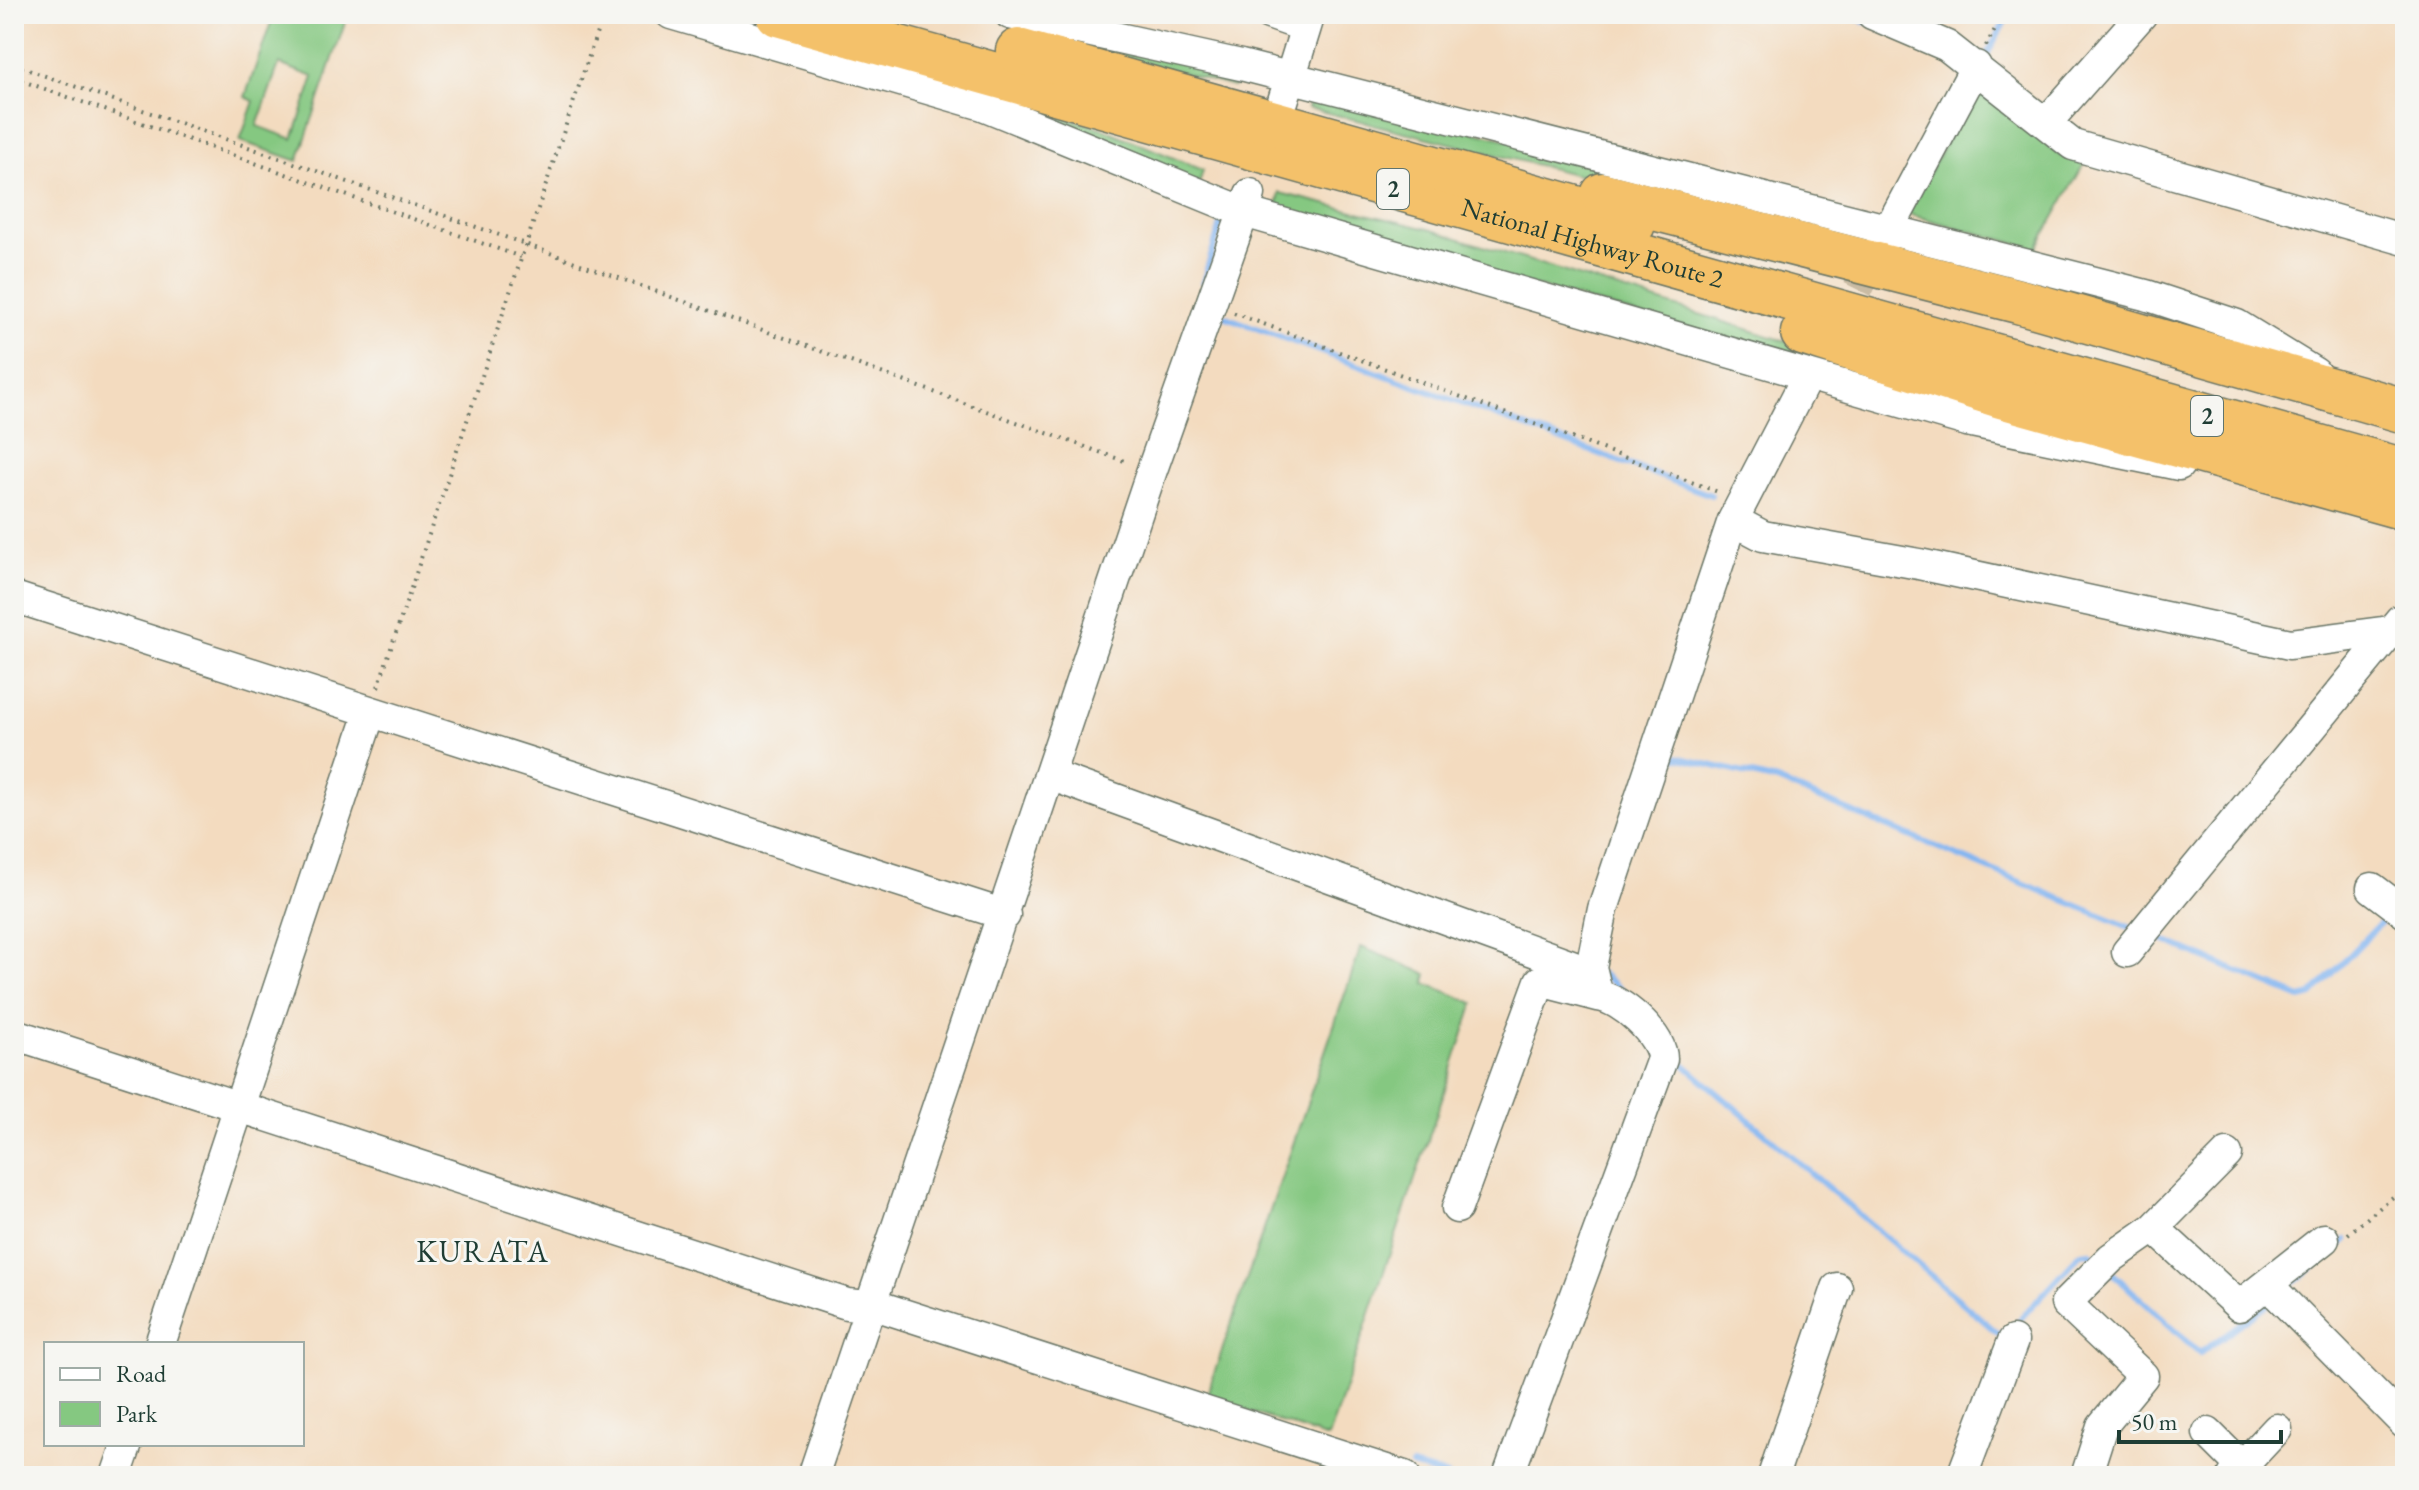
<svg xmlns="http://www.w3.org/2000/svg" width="2419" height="1490" font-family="'EB Garamond',serif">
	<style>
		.green { fill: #85c881; stroke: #52825a; stroke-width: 2; fill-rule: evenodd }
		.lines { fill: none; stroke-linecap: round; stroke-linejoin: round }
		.stream { stroke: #84b6f1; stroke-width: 6 }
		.minor-tunnel { stroke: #c9bba3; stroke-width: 30; stroke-dasharray: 30 15; stroke-linecap: butt }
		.minor-casing { stroke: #697465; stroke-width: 33 }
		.highway-casing { stroke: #697465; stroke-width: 47 }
		.path { stroke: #697465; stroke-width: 4; stroke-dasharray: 2 6; stroke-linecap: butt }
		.minor { stroke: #fff; stroke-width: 30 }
		.highway { stroke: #f4c16a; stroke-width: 44 }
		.labels { text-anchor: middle; stroke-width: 6; stroke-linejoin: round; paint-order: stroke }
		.shield { fill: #f6f6f2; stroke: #60746d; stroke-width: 2 }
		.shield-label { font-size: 24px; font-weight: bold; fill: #1f3d34 }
		.street-label { font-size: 26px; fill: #1f3d34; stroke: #f6f6f2 }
		.quarter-label { font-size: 30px; letter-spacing: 2px; fill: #1f3d34; stroke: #f6f6f2 }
	</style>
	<rect width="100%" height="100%" fill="#f6f6f2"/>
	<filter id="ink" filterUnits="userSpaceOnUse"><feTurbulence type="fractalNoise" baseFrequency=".0125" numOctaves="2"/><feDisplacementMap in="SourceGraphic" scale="16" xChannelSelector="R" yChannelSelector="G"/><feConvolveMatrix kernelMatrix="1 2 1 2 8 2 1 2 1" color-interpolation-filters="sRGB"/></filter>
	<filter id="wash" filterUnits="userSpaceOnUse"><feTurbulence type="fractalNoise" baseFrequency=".006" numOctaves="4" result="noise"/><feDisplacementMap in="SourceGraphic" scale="32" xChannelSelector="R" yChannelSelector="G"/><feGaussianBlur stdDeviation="1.8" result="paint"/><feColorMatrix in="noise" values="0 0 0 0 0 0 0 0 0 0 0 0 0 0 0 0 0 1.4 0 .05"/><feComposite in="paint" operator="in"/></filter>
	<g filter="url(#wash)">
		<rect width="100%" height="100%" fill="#f3dbbf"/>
		<path class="green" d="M 274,14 L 348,14 L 298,161 L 240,141 L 254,101 L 245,97 ZM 279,64 L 314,77 L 293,139 L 257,126 Z
			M 1024,30 L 1239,73 L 1234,87 Z
			M 1976,84 L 1984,86 L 2059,155 L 2084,164 L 2036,249 L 1908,214 Z
			M 1313,90 L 1872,234 L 1871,248 L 1308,108 Z
			M 998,97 L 1104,129 L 1203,170 L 1198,187 Z
			M 1280,193 L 1432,230 L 1820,352 L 1813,363 L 1275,214 Z
			M 1361,947 L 1427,974 L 1425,983 L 1474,1003 L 1328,1438 L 1206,1397 Z"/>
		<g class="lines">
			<path class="stream" d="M 1844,14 L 1866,22
				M 1983,62 L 2009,14
				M 1203,282 L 1222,220
				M 1218,314 L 1711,495
				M 1664,754 L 1777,781 L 2136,930
				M 2150,935 L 2301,998 L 2312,995 L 2391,912
				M 1602,974 L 1624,992
				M 1673,1059 L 1679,1060 L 1999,1334 L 2010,1330 L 2081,1253 L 2089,1252 L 2098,1260
				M 2109,1270 L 2200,1353 L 2272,1301
				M 2284,1291 L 2346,1240
				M 1412,1466 L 1447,1476"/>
		</g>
	</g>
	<g filter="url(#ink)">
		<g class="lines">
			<path class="minor-tunnel" d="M 1838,330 L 1877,251"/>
			<defs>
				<path id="minor" d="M 671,14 L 983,105 L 1244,212 L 1967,421 L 2179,465
					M 1010,14 L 1241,65 L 2146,295 L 2237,325 L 2315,373
					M 1269,14 L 1306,27 L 1310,14
					M 1872,14 L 1947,46 L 2073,145 L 2405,240
					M 1283,101 L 1306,27
					M 2047,122 L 2142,14
					M 1880,246 L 1976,66
					M 1733,520 L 1763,536 L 1919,564 L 2290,644 L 2405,629
					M 14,597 L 1005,915
					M 1050,775 L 1580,968 L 1591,967
					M 2372,888 L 2405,913
					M 2127,952 L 2400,620
					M 14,1034 L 847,1304 L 881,1307 L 1405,1476
					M 1457,1208 L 1540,981 L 1598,996
					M 2154,1228 L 2239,1306 L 2324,1239
					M 2267,1284 L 2405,1424
					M 160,1344 L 370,713
					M 2208,1433 L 2251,1476
					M 116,1476 L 127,1444
					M 813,1476 L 1152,470 L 1250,194
					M 1508,1476 L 1662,1059 C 1662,1035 1620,998 1598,996 L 1591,967 L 1603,909 L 1733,520 L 1807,377
					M 1773,1476 L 1837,1288
					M 1962,1476 L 2013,1341
					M 2086,1476 L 2102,1426 L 2143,1376 L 2066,1303 L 2111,1258 L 2154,1228 L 2227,1154
					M 2233,1476 L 2277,1429"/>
				<g id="highway">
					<path id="s1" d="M 778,14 L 2405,471"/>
					<path d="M 1018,51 L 1633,224"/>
					<path d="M 1603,195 L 2018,301 L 2405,411"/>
					<path d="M 1803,333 L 2001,396 L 2405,508"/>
				</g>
			</defs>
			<use href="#minor" class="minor-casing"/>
			<use href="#highway" class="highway-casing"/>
			<path class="path" d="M 1986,46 L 2003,14
				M 14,65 L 525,244 L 1127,462
				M 14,78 L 521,257
				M 1234,313 L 1721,493
				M 378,687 L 603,14
				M 2348,1234 L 2405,1187"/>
			<use href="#minor" class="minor"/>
			<use href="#highway" class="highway"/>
		</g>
	</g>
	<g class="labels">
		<g class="shield">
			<rect x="1377" y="169" width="32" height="40" rx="6"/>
			<rect x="2191" y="396" width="32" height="40" rx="6"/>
		</g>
		<g class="shield-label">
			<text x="1393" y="197">2</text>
			<text x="2207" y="424">2</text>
		</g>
		<g class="street-label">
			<text dy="9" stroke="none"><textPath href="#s1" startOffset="846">National Highway Route 2</textPath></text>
		</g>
		<g class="quarter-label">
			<text x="483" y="1262">KURATA</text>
		</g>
	</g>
	<rect width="2419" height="1490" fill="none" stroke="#f6f6f2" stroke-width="48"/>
	<rect x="44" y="1342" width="260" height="104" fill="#f6f6f2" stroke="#a0aca6" stroke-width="2"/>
	<rect x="60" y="1368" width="40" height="12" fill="#ffffff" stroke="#a0aca6" stroke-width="2"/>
	<text x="116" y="1382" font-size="24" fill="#1f3d34">Road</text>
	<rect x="60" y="1402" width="40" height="24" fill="#85c881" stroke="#a0aca6" stroke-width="2"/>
	<text x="116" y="1422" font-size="24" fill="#1f3d34">Park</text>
	<path d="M2119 1430v12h162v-12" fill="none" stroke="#1f3d34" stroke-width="4"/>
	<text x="2131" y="1430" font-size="24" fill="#1f3d34" stroke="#f6f6f2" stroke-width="6" paint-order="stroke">50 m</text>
</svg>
